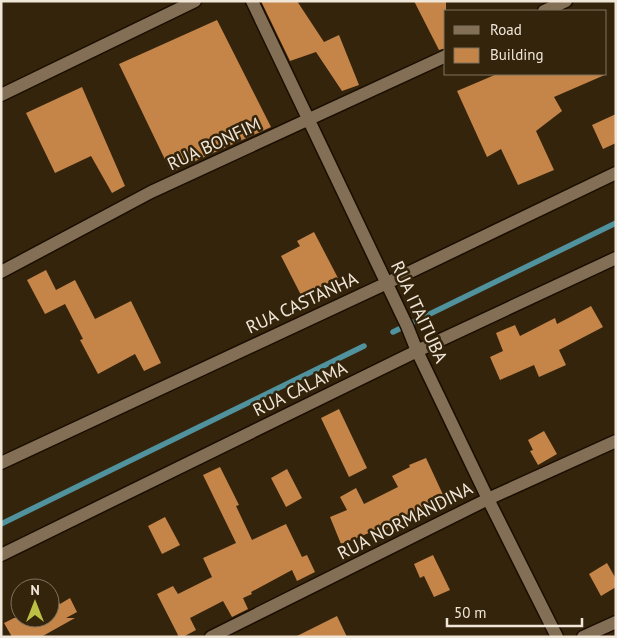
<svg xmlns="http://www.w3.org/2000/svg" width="617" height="638" font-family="'PT Sans',sans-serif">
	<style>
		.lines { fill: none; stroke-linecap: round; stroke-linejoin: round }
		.stream { stroke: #50929e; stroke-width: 5.5 }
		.building { fill: #c58549 }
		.street-casing { stroke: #1b0d00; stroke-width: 15 }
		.street { stroke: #826f55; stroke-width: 12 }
		.labels { text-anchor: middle; stroke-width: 5; stroke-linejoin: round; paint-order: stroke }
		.street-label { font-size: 18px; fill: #f1e7d9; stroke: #34240c }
	</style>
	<rect width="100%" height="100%" fill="#34240c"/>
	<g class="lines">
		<path class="stream" d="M 393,332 L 616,223
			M 1,524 L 364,346"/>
	</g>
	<path class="building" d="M 261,1 L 297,1 L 324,42 L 339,35 L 359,85 L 342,91 L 316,52 L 290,61 Z
		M 414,1 L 446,1 L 446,48 L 439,50 Z
		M 217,20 L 271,127 L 171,172 L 119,64 Z
		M 497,74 L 607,74 L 554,97 L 562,111 L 536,131 L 554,170 L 518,185 L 501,149 L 487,157 L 457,91 Z
		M 82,87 L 125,186 L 112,193 L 91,156 L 55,173 L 26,113 Z
		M 616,114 L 616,143 L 603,149 L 592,125 Z
		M 314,232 L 338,278 L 302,297 L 281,256 L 300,246 L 297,241 Z
		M 46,270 L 56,290 L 75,280 L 95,319 L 131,301 L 161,363 L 144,371 L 135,354 L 98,374 L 80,340 L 83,339 L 65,304 L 45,314 L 27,280 Z
		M 591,306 L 603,327 L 559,350 L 566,365 L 539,377 L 534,365 L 500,380 L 490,357 L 503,351 L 496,333 L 515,325 L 520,336 L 555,318 L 557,324 Z
		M 339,409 L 367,468 L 349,477 L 321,418 Z
		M 544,431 L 557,454 L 538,465 L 530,451 L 533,450 L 528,440 Z
		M 426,458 L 445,499 L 426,507 L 429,513 L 415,520 L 413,516 L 380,532 L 379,529 L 341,544 L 330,517 L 347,510 L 340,497 L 356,488 L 364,504 L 398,487 L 392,476 L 410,467 L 409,465 Z
		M 220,467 L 239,505 L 236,506 L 252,540 L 286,524 L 302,557 L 307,555 L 315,572 L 297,581 L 292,570 L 251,592 L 252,594 L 243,598 L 248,609 L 232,617 L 223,601 L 190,618 L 196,630 L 183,637 L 179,637 L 157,594 L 173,586 L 178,594 L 212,577 L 203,558 L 236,543 L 203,475 Z
		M 287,469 L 302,498 L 286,507 L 271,478 Z
		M 165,517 L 180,545 L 162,554 L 148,526 Z
		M 433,555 L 450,590 L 434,597 L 424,576 L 420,578 L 414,564 Z
		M 607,563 L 616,579 L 616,587 L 601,596 L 589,574 Z
		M 50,584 L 60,604 L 70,598 L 77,612 L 66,618 L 75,618 L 41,637 L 12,637 L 4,623 L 14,618 L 50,618 Z
		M 337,616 L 347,637 L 295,637 Z"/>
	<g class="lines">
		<defs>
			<path id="street" d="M 252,1 L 407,326 L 417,351 L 488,499 L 557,637
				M 544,11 L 566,1
				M 1,95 L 195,1
				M 1,272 L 151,192 L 446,56
				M 1,463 L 387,283 L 616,173
				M 1,555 L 417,351 L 616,258
				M 211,637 L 488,499 L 616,441
				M 583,637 L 616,622"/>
		</defs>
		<use href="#street" class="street-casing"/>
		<use href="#street" class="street"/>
	</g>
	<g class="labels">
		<g class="street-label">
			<text transform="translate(214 144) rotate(-25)" y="6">RUA BONFIM</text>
			<text transform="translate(302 303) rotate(-25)" y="6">RUA CASTANHA</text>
			<text transform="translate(419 312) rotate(65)" y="6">RUA ITAITUBA</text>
			<text transform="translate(300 389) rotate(-26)" y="6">RUA CALAMA</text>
			<text transform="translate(405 521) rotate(-27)" y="6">RUA NORMANDINA</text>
		</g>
	</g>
	<rect width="617" height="638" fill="none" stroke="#f1e7d9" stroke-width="5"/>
	<rect x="444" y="10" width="162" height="65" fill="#34240c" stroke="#80725e"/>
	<rect x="454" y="26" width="25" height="8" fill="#826f55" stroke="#80725e"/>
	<text x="490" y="35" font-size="15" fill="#f1e7d9">Road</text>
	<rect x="454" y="48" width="25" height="15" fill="#c58549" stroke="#80725e"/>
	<text x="490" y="60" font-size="15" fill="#f1e7d9">Building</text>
	<g transform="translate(35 603)"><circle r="24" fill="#34240c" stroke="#80725e"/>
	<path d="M0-4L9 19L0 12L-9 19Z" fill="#bbc045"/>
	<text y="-8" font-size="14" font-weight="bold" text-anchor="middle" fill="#f1e7d9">N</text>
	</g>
	<path d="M447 618v8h135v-8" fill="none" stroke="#f1e7d9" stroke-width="2.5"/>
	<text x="454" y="618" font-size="15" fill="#f1e7d9" stroke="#34240c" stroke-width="4" paint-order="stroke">50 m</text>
</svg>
